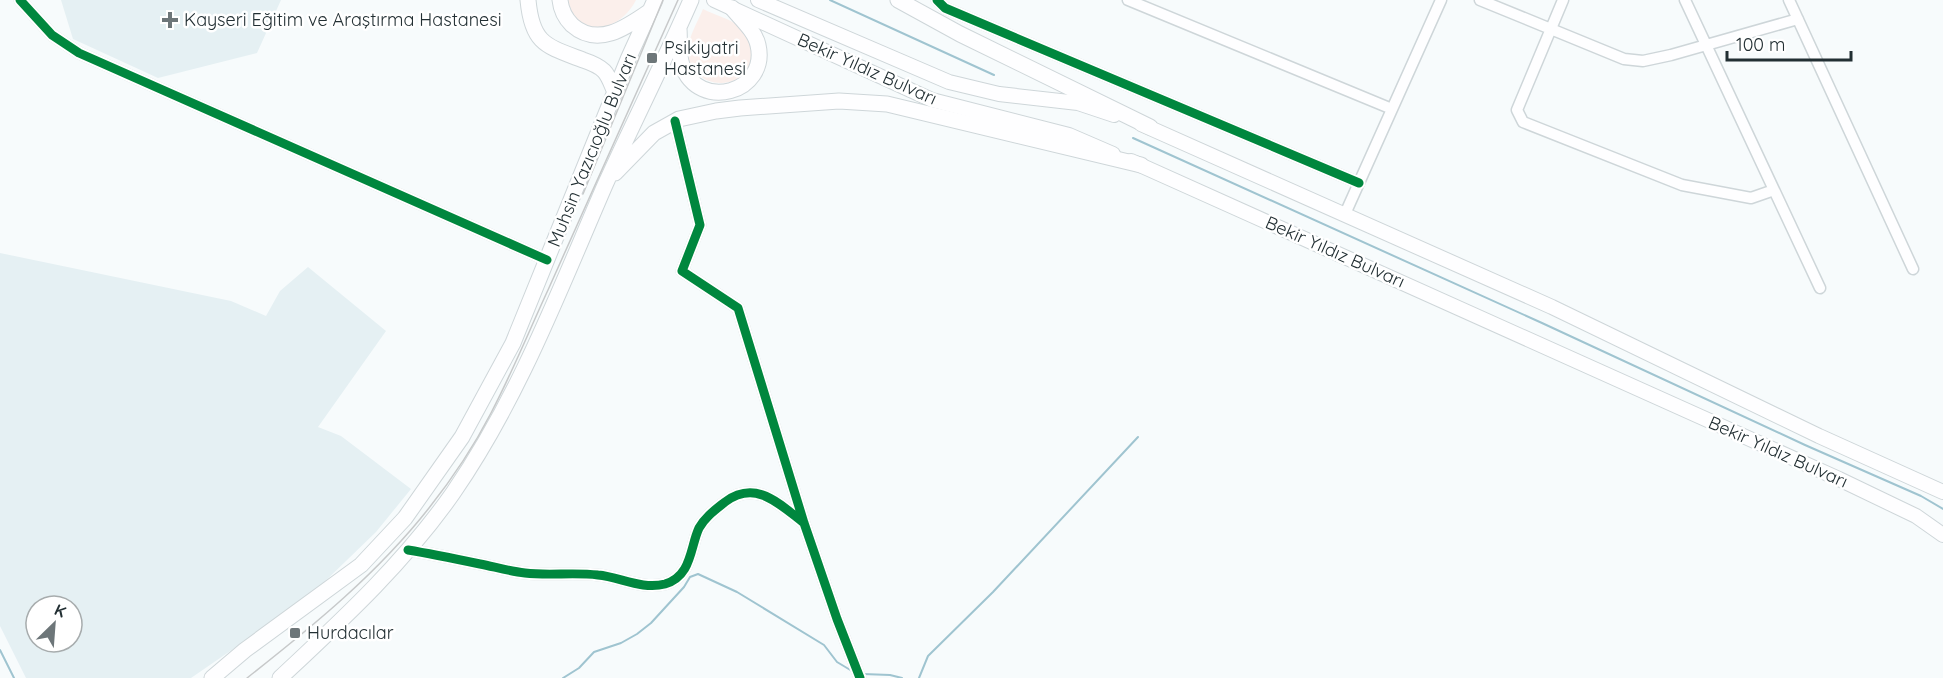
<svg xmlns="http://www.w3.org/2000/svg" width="1943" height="678" font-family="Quicksand,sans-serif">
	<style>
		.built { fill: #e5f0f3; fill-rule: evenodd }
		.green { fill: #fbefeb }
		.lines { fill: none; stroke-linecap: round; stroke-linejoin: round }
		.stream { stroke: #9fc4d0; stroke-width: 2 }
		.minor-casing { stroke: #ced6d9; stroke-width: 13 }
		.major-casing { stroke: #ced6d9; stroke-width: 16 }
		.highway-casing { stroke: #ced6d9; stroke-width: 17 }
		.minor { stroke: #fefeff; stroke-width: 10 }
		.major { stroke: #fefeff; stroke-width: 14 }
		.highway { stroke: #fefeff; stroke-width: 15 }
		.tram { stroke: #c7c9ca; stroke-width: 1.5 }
		.cycleway-casing { stroke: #fff; stroke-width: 13 }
		.cycleway { stroke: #00873e; stroke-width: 9 }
		.poi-dot { fill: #6d7679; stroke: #fff; stroke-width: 2 }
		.labels { text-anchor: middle; stroke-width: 5; stroke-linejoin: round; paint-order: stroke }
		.poi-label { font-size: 18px; fill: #222f33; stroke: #fff; text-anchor: start }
		.street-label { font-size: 18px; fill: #222f33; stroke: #fff }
	</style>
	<rect width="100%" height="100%" fill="#f7fbfc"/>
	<path class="built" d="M 61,0 L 281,0 L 257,53 L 158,78 L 73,39 Z
		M 0,253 L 231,301 L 266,316 L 280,291 L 308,267 L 386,331 L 318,427 L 341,436 L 411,489 L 376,532 L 317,589 L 274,621 L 191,678 L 26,678 L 0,626 ZM 36,606 L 72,606 L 72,642 L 36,642 Z"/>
	<path class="green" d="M 568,0 L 636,0 C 619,33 577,41 568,0 Z
		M 703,9 C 715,15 730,19 741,27 C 746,31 750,41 751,47 C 760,93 687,96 688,49 C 689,36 698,21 703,9 Z"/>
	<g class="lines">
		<path class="stream" d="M 830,0 L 994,75
			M 1133,138 L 1542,323 L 1805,445 L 1921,496 L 1943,509
			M 0,650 L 14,678
			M 863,674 L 890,675 L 902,678
			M 563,678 L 579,668 L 594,652 L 621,643 L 637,634 L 651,623 L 684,587 L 690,577 L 698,574 L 737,592 L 824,645 L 837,662 L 852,671
			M 919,678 L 928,656 L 993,592 L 1138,437"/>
		<defs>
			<path id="minor" d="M 20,0 L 52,35 L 79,53 L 547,260
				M 937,0 L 945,8 L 1359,183
				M 1128,0 L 1392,109
				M 1480,0 L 1624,59 L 1643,61 L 1671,55 L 1798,19
				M 1563,0 L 1517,110 L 1523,122 L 1682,185 L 1751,198 L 1774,190
				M 1685,0 L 1820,288
				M 1789,0 L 1913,269
				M 675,121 L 700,225 L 682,271 L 738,308 L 804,523 L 837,619 L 860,678
				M 1345,214 L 1441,0
				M 408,550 C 432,554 456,559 480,564 C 495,567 509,571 525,573 C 549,576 573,572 598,575 C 620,577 642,590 665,584 C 692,576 690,547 699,528 C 705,517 715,510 725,502 C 756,479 779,504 804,523"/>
			<path id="major" d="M 714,0 L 932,100 L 1069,135 L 1113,154
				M 758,0 L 949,82 L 999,94 L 1078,103 L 1114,115
				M 1141,124 L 1552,307 L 1819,436 L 1943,492
				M 1131,161 L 1839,479 L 1916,516 L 1943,535"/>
			<path id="highway" d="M 528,0 C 532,44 546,46 583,60 C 589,62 599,66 604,71 C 609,76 612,86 615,92
				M 560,0 C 561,10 565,18 572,25 C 598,48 627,27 650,11
				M 898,0 L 960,34 L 1150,127
				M 679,29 C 680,41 678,54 682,65 C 699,113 769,92 758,45 C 755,31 741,19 732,8
				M 615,173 L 654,133 L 679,119 L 716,111 L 740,108 L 839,101 L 887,104 L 1141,165
				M 212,678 L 245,650 L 361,565 L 405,518 L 462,437 L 513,343 L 629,57 L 655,0
				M 280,678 C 342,620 404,563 453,493 C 519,397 559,291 605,185 C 633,123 664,62 691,0"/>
		</defs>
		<use href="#minor" class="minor-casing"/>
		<use href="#major" class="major-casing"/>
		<use href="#highway" class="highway-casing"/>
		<use href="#minor" class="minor"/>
		<use href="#major" class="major"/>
		<use href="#highway" class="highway"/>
		<path class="tram" d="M 583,194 L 663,0
			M 247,678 C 313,626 377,574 429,508 C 452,479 474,446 491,413 C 512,373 529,331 548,290 C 592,194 635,97 678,0"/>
		<defs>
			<path id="cycleway" d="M 20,0 L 52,35 L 79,53 L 547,260
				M 937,0 L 945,8 L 1359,183
				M 675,121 L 700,225 L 682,271 L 738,308 L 804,523 L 837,619 L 860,678
				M 408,550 C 432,554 456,559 480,564 C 495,567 509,571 525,573 C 549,576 573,572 598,575 C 620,577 642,590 665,584 C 692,576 690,547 699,528 C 705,517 715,510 725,502 C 756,479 779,504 804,523"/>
		</defs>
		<use href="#cycleway" class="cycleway-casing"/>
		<use href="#cycleway" class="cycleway"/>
	</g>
	<g class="poi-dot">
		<path d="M167 11h6v6h6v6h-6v6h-6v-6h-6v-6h6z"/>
		<rect x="646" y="52" width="12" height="12" rx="3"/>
		<rect x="289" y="627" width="12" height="12" rx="3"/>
	</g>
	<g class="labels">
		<g class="poi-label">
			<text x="184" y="26">Kayseri Eğitim ve Araştırma Hastanesi</text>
			<text x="664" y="54">Psikiyatri<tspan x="664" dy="21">Hastanesi</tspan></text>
			<text x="307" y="639">Hurdacılar</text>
		</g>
		<g class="street-label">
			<text transform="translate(867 69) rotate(24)" y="6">Bekir Yıldız Bulvarı</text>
			<text transform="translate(592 150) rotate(-68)" y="6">Muhsin Yazıcıoğlu Bulvarı</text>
			<text transform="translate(1335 252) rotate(24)" y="6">Bekir Yıldız Bulvarı</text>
			<text transform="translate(1778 452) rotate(24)" y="6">Bekir Yıldız Bulvarı</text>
		</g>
	</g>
	<g transform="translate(54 624) rotate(25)"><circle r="28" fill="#ffffff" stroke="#a7acad" stroke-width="1.5"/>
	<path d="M0-4.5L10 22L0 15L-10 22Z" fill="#6d7679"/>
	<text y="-9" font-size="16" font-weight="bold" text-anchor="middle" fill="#222f33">K</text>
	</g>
	<path d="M1727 51v9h124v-9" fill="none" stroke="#222f33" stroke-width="3"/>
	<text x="1736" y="51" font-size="18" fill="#222f33" stroke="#ffffff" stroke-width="4.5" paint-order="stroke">100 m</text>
</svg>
